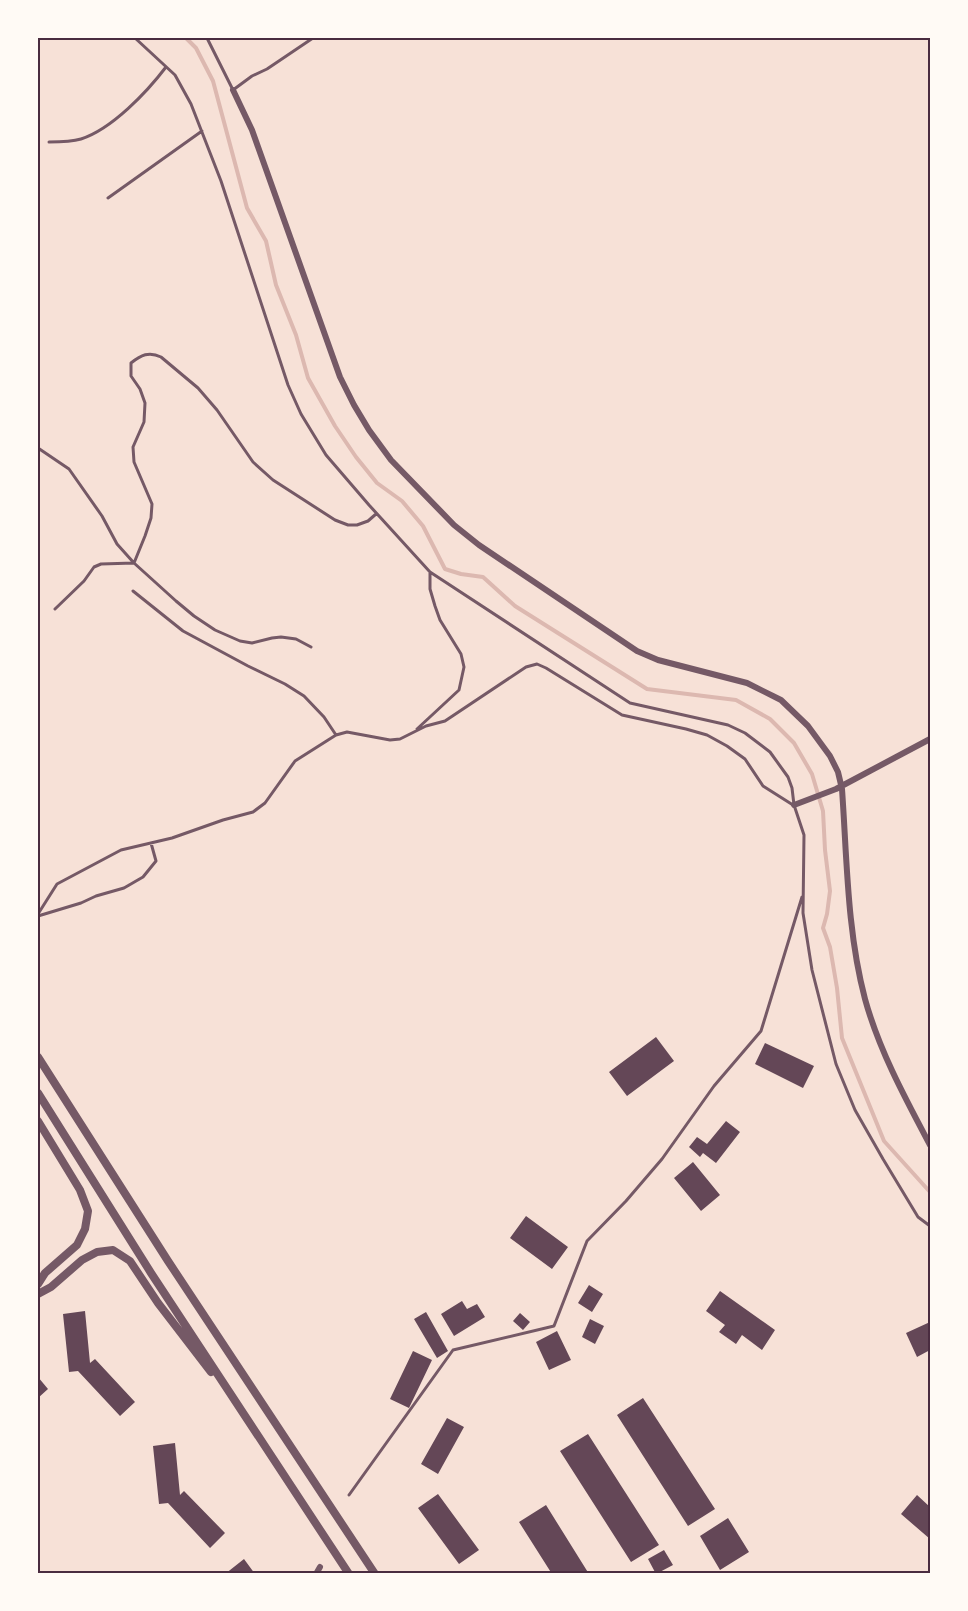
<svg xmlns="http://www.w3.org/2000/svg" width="968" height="1611" font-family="'Varela Round',sans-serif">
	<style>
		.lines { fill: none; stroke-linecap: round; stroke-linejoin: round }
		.stream { stroke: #dcb8b0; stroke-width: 4 }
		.building { fill: #644757 }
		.service { stroke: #755966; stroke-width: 3 }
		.minor { stroke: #755966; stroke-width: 6 }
		.tertiary { stroke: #755966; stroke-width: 8 }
		.neatline { fill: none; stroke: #4a2c40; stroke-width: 2 }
	</style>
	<rect width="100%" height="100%" fill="#f7e1d7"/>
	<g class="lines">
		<path class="stream" d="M 186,38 L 196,48 L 213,81 L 247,208 L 266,241 L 276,285 L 296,335 L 308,378 L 335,426 L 356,457 L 377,483 L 402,501 L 423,526 L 445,569 L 461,574 L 483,577 L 515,606 L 647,689 L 736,700 L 770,719 L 794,743 L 812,774 L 823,811 L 825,850 L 830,891 L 827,914 L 823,928 L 830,947 L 837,988 L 842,1038 L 884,1141 L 930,1192"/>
	</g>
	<path class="building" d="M 656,1037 L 674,1061 L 627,1096 L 609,1072 Z
		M 765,1043 L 814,1066 L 803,1088 L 755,1064 Z
		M 726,1121 L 740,1132 L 716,1163 L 703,1153 L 700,1157 L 689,1147 L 697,1137 L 707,1144 Z
		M 693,1162 L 720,1195 L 701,1211 L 674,1178 Z
		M 526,1216 L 568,1247 L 552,1269 L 510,1238 Z
		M 589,1285 L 603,1294 L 592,1312 L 578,1303 Z
		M 720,1291 L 775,1330 L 762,1350 L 742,1335 L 736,1344 L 719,1332 L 725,1325 L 706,1311 Z
		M 462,1301 L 467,1309 L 477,1304 L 485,1317 L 454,1336 L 441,1314 Z
		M 85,1311 L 90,1363 L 95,1359 L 135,1402 L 120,1416 L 78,1371 L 69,1372 L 63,1314 Z
		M 426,1312 L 448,1351 L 437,1358 L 414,1319 Z
		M 520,1313 L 530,1322 L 523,1330 L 513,1321 Z
		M 590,1319 L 604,1326 L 595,1344 L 582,1337 Z
		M 930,1322 L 930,1350 L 917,1357 L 906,1333 Z
		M 557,1331 L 571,1360 L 549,1370 L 536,1342 Z
		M 413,1351 L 432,1360 L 409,1408 L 390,1399 Z
		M 38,1377 L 48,1389 L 38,1398 Z
		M 643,1398 L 715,1509 L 688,1526 L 617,1415 Z
		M 447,1418 L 464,1427 L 438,1474 L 421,1464 Z
		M 588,1434 L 659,1545 L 631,1562 L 560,1451 Z
		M 175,1443 L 180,1495 L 184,1491 L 225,1533 L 210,1548 L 168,1503 L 159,1504 L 153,1446 Z
		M 438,1494 L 479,1550 L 459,1564 L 418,1508 Z
		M 917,1495 L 930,1507 L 930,1539 L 901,1514 Z
		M 546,1505 L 589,1574 L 552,1574 L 519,1522 Z
		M 728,1518 L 749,1552 L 720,1570 L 700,1536 Z
		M 664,1550 L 673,1565 L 656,1574 L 648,1559 Z
		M 244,1559 L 255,1574 L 225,1574 Z"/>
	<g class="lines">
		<path class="service" d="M 135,38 L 175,75 L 191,104 L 221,181 L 288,385 L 301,414 L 326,455 L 369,505 L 430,572 L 630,703 L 728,725 L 745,733 L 770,752 L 788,777 L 792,788 L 794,805 L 804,835 L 803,913 L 812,970 L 836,1064 L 855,1110 L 883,1159 L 918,1217 L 930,1226
			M 207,38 L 233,90 L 252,76 L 267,69 L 313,38
			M 49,142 C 59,142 71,142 81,139 C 112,129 147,92 166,67
			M 108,198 L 202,131
			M 38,448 L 69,469 L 102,516 L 117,544 L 134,563 L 176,601 L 194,616 L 215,630 L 240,641 L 252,643 L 272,638 L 281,637 L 296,639 L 311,647
			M 133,591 L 183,631 L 248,666 L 285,684 L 304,696 L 324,717 L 336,735
			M 55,609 L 84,581 L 94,567 L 101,564 L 134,563 L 145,536 L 151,518 L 152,504 L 134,462 L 133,447 L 144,422 L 145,403 L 140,389 L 131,376 L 131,363 C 141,355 149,351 161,357 L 198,388 L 217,410 L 253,462 L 273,480 L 335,520 L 348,525 L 357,525 L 368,521 L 376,514
			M 417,729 L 459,690 L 464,667 L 461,654 L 440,620 L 435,606 L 430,589 L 430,572
			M 38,914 L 57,884 L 121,850 L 172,838 L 223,820 L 253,812 L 265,803 L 295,761 L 336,735 L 347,732 L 390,740 L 400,739 L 426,726 L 445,721 L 526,667 L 537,664 L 546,668 L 622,715 L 686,729 L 707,735 L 727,746 L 745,759 L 763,786 L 793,805
			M 38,916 L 81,903 L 96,896 L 124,888 L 143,877 L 156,861 L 151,843
			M 349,1495 L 453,1350 L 554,1326 L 587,1241 L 626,1201 L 662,1159 L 714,1086 L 761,1031 L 802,897"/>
		<path class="minor" d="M 233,90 L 252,130 L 340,377 L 354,405 L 369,430 L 391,460 L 454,525 L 479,545 L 637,651 L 658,660 L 747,683 L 781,700 L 808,726 L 830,756 L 838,772 L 842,789 C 847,859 847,931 865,999 C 879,1050 905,1098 930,1145
			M 794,805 L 836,789 L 930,739
			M 316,1574 L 320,1567"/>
		<path class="tertiary" d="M 38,1057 L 168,1261 L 375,1574
			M 38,1093 L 151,1273 L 349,1574
			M 38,1121 L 80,1190 L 88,1211 L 85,1229 L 77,1245 L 45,1273 L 38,1284
			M 38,1294 L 51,1287 L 82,1260 L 97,1252 L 113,1250 L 130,1261 L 158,1303 L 211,1372"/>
	</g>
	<rect width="968" height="1611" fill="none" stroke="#fffaf5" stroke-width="78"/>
	<rect x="39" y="39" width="890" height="1533" class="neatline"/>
</svg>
